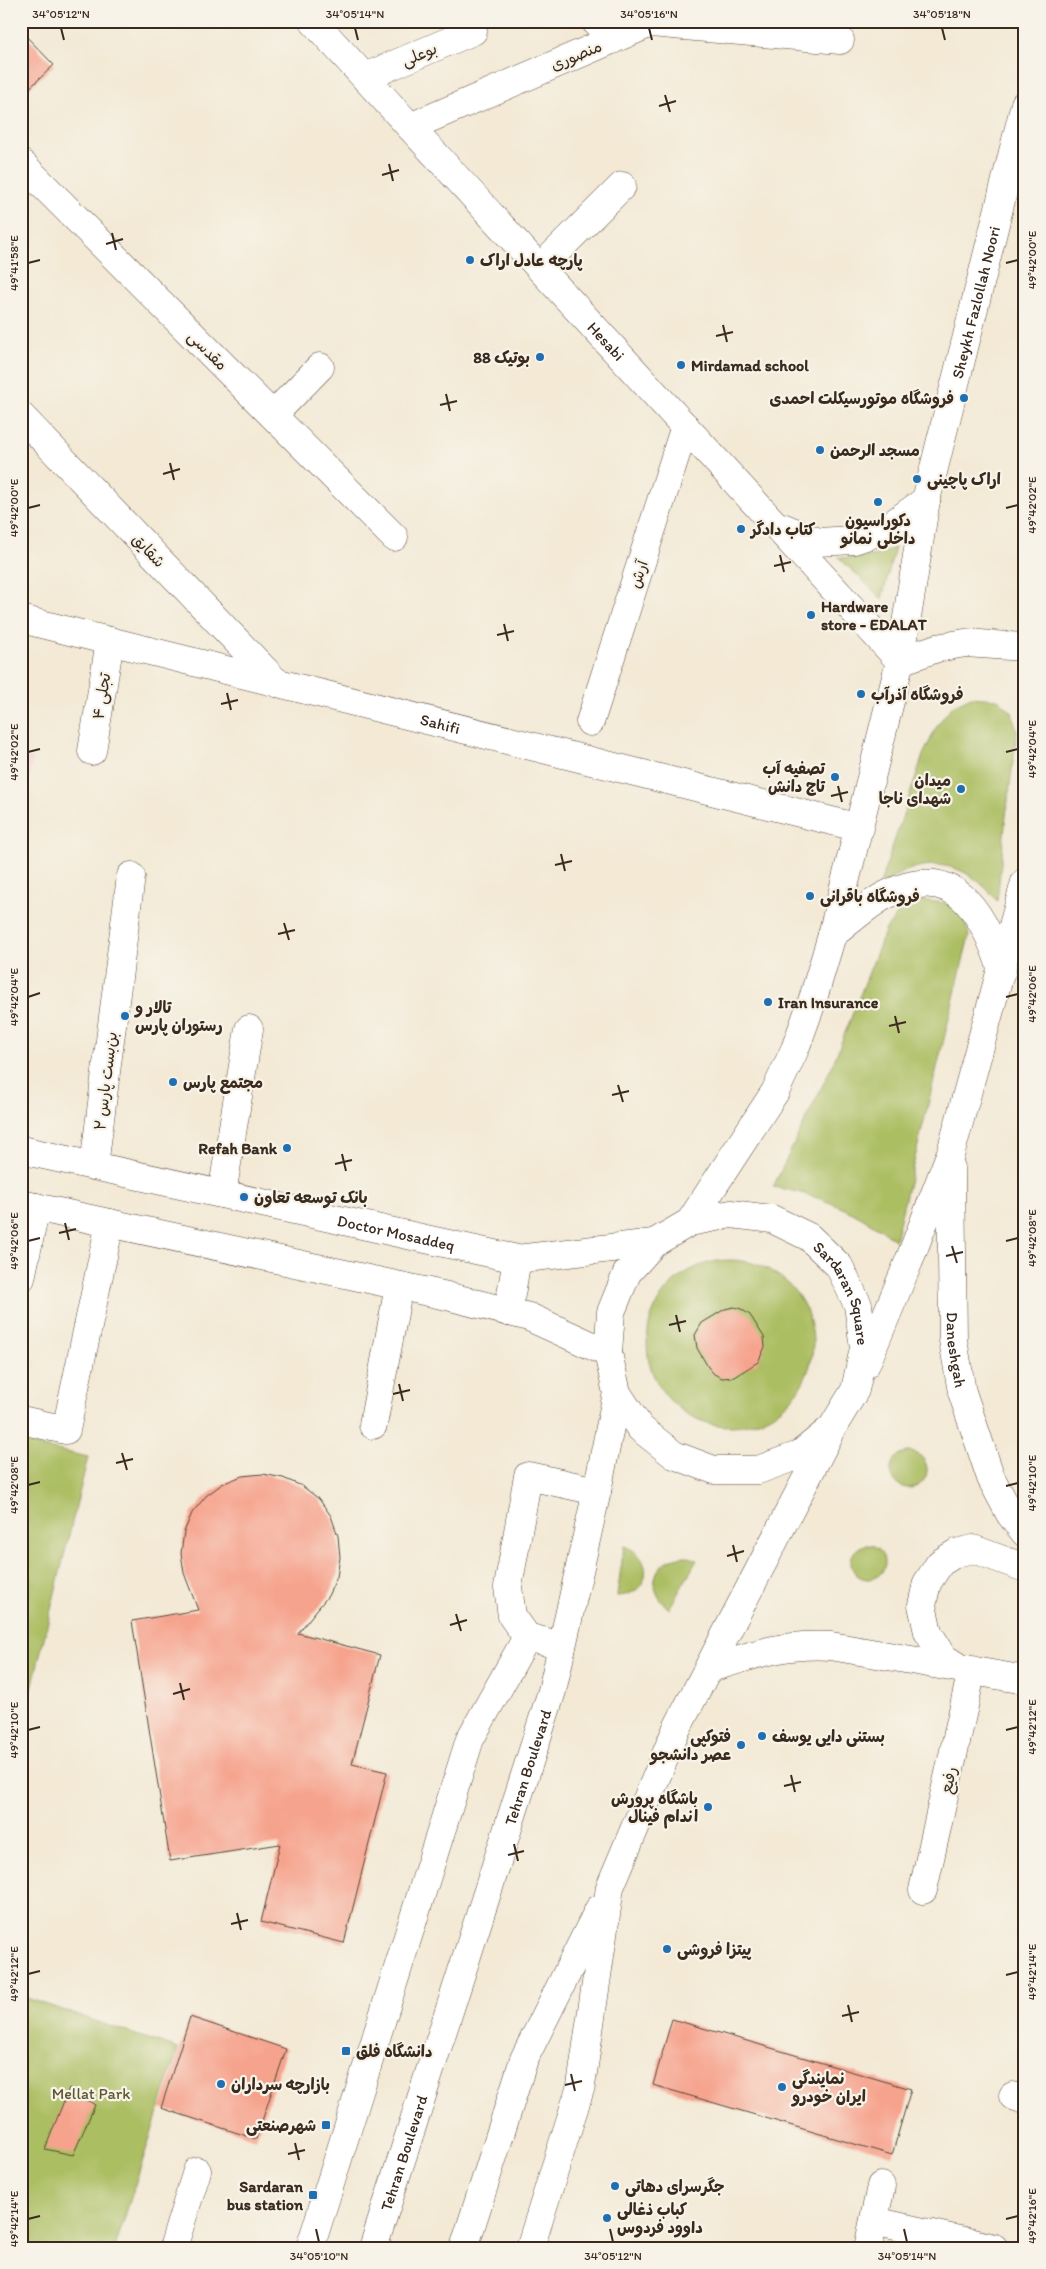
<svg xmlns="http://www.w3.org/2000/svg" width="1046" height="2269" font-family="Itim,'Playpen Sans Arabic',sans-serif">
	<style>
		.built { fill: #f6cfd9 }
		.green { fill: #acbe62; stroke: #747440 }
		.building { fill: #f6a38d }
		.lines { fill: none; stroke-linecap: round; stroke-linejoin: round }
		.minor-casing { stroke: #574739; stroke-width: 29 }
		.major-casing { stroke: #574739; stroke-width: 29 }
		.minor { stroke: #fff; stroke-width: 28 }
		.major { stroke: #fff; stroke-width: 28 }
		.ticks { fill: none; stroke: #3b2a1e; stroke-width: 2 }
		.poi-dot { fill: #1f6fb2; stroke: #f7f3e8; stroke-width: 2 }
		.labels { text-anchor: middle; stroke-width: 4.5; stroke-linejoin: round; paint-order: stroke }
		.street-label { font-size: 16px; fill: #3b2a1e; stroke: #f7f3e8 }
		.poi-label { font-size: 16px; font-weight: bold; fill: #3b2a1e; stroke: #f7f3e8; text-anchor: start }
		.park-label { font-size: 16px; fill: #5d5632; stroke: #f7f3e8 }
		.neatline { fill: none; stroke: #3b2a1e; stroke-width: 2 }
		.ticks-label { font-size: 12px; text-anchor: middle; fill: #3b2a1e }
	</style>
	<rect width="100%" height="100%" fill="#f7f3e8"/>
	<filter id="ink" filterUnits="userSpaceOnUse"><feTurbulence type="fractalNoise" baseFrequency=".02" numOctaves="2"/><feDisplacementMap in="SourceGraphic" scale="10" xChannelSelector="R" yChannelSelector="G"/><feConvolveMatrix kernelMatrix="1 2 1 2 8 2 1 2 1" color-interpolation-filters="sRGB"/></filter>
	<filter id="wash" filterUnits="userSpaceOnUse"><feTurbulence type="fractalNoise" baseFrequency=".0096" numOctaves="4" result="noise"/><feDisplacementMap in="SourceGraphic" scale="20" xChannelSelector="R" yChannelSelector="G"/><feGaussianBlur stdDeviation="1.12" result="paint"/><feColorMatrix in="noise" values="0 0 0 0 0 0 0 0 0 0 0 0 0 0 0 0 0 1.4 0 .05"/><feComposite in="paint" operator="in"/></filter>
	<g filter="url(#wash)">
		<rect width="100%" height="100%" fill="#f3e9d5"/>
		<path class="built" d="M 21,756 L 33,758 L 21,828 Z"/>
		<path class="green" d="M 895,547 L 882,599 L 838,557 C 862,559 873,558 895,547 Z
			M 971,697 L 998,699 L 1012,712 L 1017,732 L 1006,816 L 997,901 C 964,858 921,854 879,887 L 923,755 L 938,724 L 952,706 Z
			M 921,901 C 951,901 962,906 969,936 L 895,1240 C 858,1212 820,1195 773,1187 L 832,1066 L 886,929 L 900,911 Z
			M647 1343a83 83 0 1 1 166 0a83 83 0 1 1-166 0Z
			M 21,1442 L 88,1457 L 21,1733 Z
			M891 1470a18 18 0 1 1 36 0a18 18 0 1 1-36 0Z
			M851 1562a17 17 0 1 1 34 0a17 17 0 1 1-34 0Z
			M 624,1546 C 656,1557 651,1595 617,1596 Z
			M 686,1556 L 697,1560 L 669,1609 C 644,1588 653,1558 686,1556 Z
			M 21,1996 L 178,2049 L 115,2248 L 21,2248 Z"/>
		<g id="blocks">
			<path class="building" d="M 21,31 L 54,65 L 21,96 Z
				M 734,1307 L 741,1309 L 750,1315 L 764,1337 L 765,1347 L 758,1362 L 734,1377 L 722,1378 L 714,1374 L 708,1367 L 697,1348 L 695,1335 L 702,1323 L 725,1309 Z
				M 263,1474 L 283,1478 L 302,1486 L 319,1499 L 331,1516 L 338,1536 L 340,1557 L 337,1577 L 328,1596 L 298,1633 L 380,1655 L 352,1764 L 387,1772 L 344,1943 L 261,1922 L 280,1844 L 170,1861 L 132,1621 L 198,1610 L 184,1573 L 181,1553 L 184,1532 L 192,1513 L 206,1496 L 222,1484 L 242,1476 Z
				M 190,2017 L 286,2049 L 256,2139 L 161,2108 Z
				M 672,2019 L 911,2089 L 892,2155 L 653,2085 Z
				M 69,2088 L 95,2105 L 73,2155 L 45,2149 Z"/>
		</g>
	</g>
	<g filter="url(#ink)">
		<use href="#blocks" fill-opacity="0" stroke="#574739" stroke-width="1"/>
		<g class="lines">
			<defs>
				<g id="minor">
					<path d="M 595,21 L 612,40"/>
					<path d="M 365,77 L 473,31"/>
					<path d="M 410,127 L 651,23 L 840,40"/>
					<path d="M 21,163 L 394,537"/>
					<path d="M 540,268 L 622,186"/>
					<path d="M 273,415 L 320,367"/>
					<path d="M 21,416 L 277,683"/>
					<path id="s1" d="M 926,500 L 1025,104"/>
					<path id="s2" d="M 21,619 L 860,828"/>
					<path d="M 590,722 L 685,426"/>
					<path d="M 92,751 L 110,641"/>
					<path d="M 94,1166 L 131,876"/>
					<path d="M 222,1194 L 249,1029"/>
					<path d="M 21,1278 L 36,1207"/>
					<path d="M 21,1420 L 66,1430 L 110,1223"/>
					<path d="M 373,1425 L 399,1286"/>
					<path d="M 562,1646 L 527,1637 L 512,1616 L 508,1587 L 528,1476 L 597,1491"/>
					<path d="M 923,1890 L 972,1670"/>
					<path d="M 1013,2096 L 1025,2100"/>
					<path d="M 874,2221 L 994,2248"/>
					<path d="M 173,2248 L 197,2171"/>
					<path d="M 310,2248 L 470,1739 L 527,1637"/>
					<path d="M 868,2248 L 881,2186"/>
				</g>
				<g id="major">
					<path id="s3" d="M 313,21 L 900,661"/>
					<path d="M 782,527 L 818,542 L 854,540 L 884,530 L 926,500"/>
					<path d="M 900,661 L 937,648 L 965,643 L 1025,647"/>
					<path d="M 832,935 C 849,922 866,906 884,896 C 954,859 983,911 1002,970"/>
					<path id="s4" d="M 21,1150 L 517,1259 L 654,1243"/>
					<path id="s5" d="M 951,1168 L 953,1340 L 962,1392 L 991,1478 L 1010,1514 L 1025,1533"/>
					<path d="M 21,1204 L 447,1296 L 529,1317 L 608,1353"/>
					<path id="s6" d="M 690,1222 L 731,1214 L 772,1219 L 809,1237 L 839,1266 L 858,1305 L 864,1348 L 855,1390 L 832,1428 L 799,1455 L 758,1470 L 714,1470 L 674,1455 L 640,1428 L 617,1393 L 608,1353 L 611,1312 L 627,1273 L 654,1243 L 690,1222 L 775,1092 L 795,1049 L 812,1002 L 832,935 L 900,661 L 926,500"/>
					<path d="M 508,1312 L 517,1259"/>
					<path d="M 866,1364 L 909,1261 L 951,1152 L 1025,882"/>
					<path d="M 958,1667 L 944,1658 L 928,1632 L 922,1605 L 927,1583 L 940,1563 L 956,1553 L 973,1549 L 1025,1568"/>
					<path d="M 708,1669 C 752,1655 784,1643 831,1646 L 1025,1680"/>
					<path id="s7" d="M 373,2248 L 552,1691 L 597,1491 L 617,1393"/>
					<path d="M 464,2248 L 524,2059 L 599,1909"/>
					<path d="M 530,2248 L 581,2086 L 610,1887 L 677,1728 L 828,1437"/>
				</g>
			</defs>
			<use href="#minor" class="minor-casing"/>
			<use href="#major" class="major-casing"/>
			<use href="#minor" class="minor"/>
			<use href="#major" class="major"/>
		</g>
	</g>
	<path class="ticks" d="M 61,28 L 64,40M 355,28 L 358,40M 649,28 L 652,40M 942,28 L 945,40M 665,95 L 670,112M 659,106 L 676,101M 389,164 L 393,181M 382,175 L 399,170M 112,233 L 116,250M 106,244 L 123,239M 28,263 L 40,260M 1006,263 L 1018,260M 723,325 L 727,342M 716,336 L 733,332M 446,394 L 450,411M 440,405 L 457,401M 170,463 L 174,480M 163,474 L 180,469M 28,508 L 40,505M 1006,508 L 1018,505M 780,555 L 784,572M 774,566 L 791,562M 504,624 L 508,641M 497,635 L 514,631M 227,693 L 231,710M 221,704 L 238,700M 28,752 L 40,749M 1006,752 L 1018,749M 838,786 L 842,802M 831,796 L 848,792M 561,854 L 565,871M 555,865 L 572,861M 284,923 L 289,940M 278,934 L 295,930M 28,997 L 40,993M 1006,997 L 1018,994M 895,1016 L 899,1033M 889,1026 L 906,1022M 618,1085 L 623,1102M 612,1095 L 629,1091M 342,1154 L 346,1171M 335,1164 L 352,1160M 65,1223 L 69,1240M 59,1233 L 76,1229M 28,1241 L 40,1238M 1006,1241 L 1018,1238M 952,1246 L 957,1263M 946,1256 L 963,1252M 676,1315 L 680,1332M 669,1325 L 686,1321M 399,1384 L 403,1401M 393,1394 L 410,1390M 122,1453 L 127,1470M 116,1463 L 133,1459M 28,1485 L 40,1482M 1006,1486 L 1018,1483M 733,1545 L 737,1562M 727,1556 L 744,1551M 456,1614 L 461,1631M 450,1625 L 467,1620M 180,1683 L 184,1700M 173,1694 L 190,1689M 28,1730 L 40,1727M 1006,1730 L 1018,1727M 791,1775 L 795,1792M 784,1786 L 801,1782M 514,1844 L 518,1861M 508,1855 L 524,1851M 237,1913 L 241,1930M 231,1924 L 248,1920M 28,1974 L 40,1971M 1006,1975 L 1018,1972M 848,2005 L 852,2022M 842,2016 L 859,2012M 571,2074 L 575,2091M 565,2085 L 582,2081M 295,2143 L 299,2160M 288,2154 L 305,2150M 28,2219 L 40,2216M 1006,2219 L 1018,2216M 316,2229 L 319,2242M 610,2229 L 613,2242M 904,2229 L 907,2242"/>
	<g class="poi-dot">
		<circle cx="470" cy="260" r="5"/>
		<circle cx="540" cy="357" r="5"/>
		<circle cx="681" cy="365" r="5"/>
		<circle cx="964" cy="398" r="5"/>
		<circle cx="820" cy="450" r="5"/>
		<circle cx="917" cy="479" r="5"/>
		<circle cx="878" cy="502" r="5"/>
		<circle cx="741" cy="529" r="5"/>
		<circle cx="811" cy="615" r="5"/>
		<circle cx="861" cy="694" r="5"/>
		<circle cx="835" cy="777" r="5"/>
		<circle cx="961" cy="789" r="5"/>
		<circle cx="810" cy="896" r="5"/>
		<circle cx="768" cy="1002" r="5"/>
		<circle cx="125" cy="1016" r="5"/>
		<circle cx="173" cy="1082" r="5"/>
		<circle cx="287" cy="1148" r="5"/>
		<circle cx="244" cy="1197" r="5"/>
		<circle cx="762" cy="1736" r="5"/>
		<circle cx="741" cy="1745" r="5"/>
		<circle cx="708" cy="1807" r="5"/>
		<circle cx="667" cy="1949" r="5"/>
		<rect x="341" y="2046" width="10" height="10" rx="2.5"/>
		<circle cx="221" cy="2084" r="5"/>
		<circle cx="782" cy="2087" r="5"/>
		<rect x="321" y="2120" width="10" height="10" rx="2.5"/>
		<circle cx="615" cy="2186" r="5"/>
		<rect x="308" y="2190" width="10" height="10" rx="2.5"/>
		<circle cx="607" cy="2218" r="5"/>
	</g>
	<g class="labels">
		<g class="street-label">
			<text transform="translate(419 54) rotate(-23)" y="6">بوعلی</text>
			<text transform="translate(576 55) rotate(-23)" y="6">منصوری</text>
			<text dy="6" stroke="none"><textPath href="#s1" startOffset="204">Sheykh Fazlollah Noori</textPath></text>
			<text dy="6" stroke="none"><textPath href="#s3" startOffset="434">Hesabi</textPath></text>
			<text transform="translate(208 350) rotate(45)" y="6">مقدسی</text>
			<text transform="translate(149 550) rotate(46)" y="6">شقایق</text>
			<text transform="translate(638 574) rotate(-72)" y="6">آرش</text>
			<text transform="translate(101 696) rotate(-81)" y="6">تجلی ۴</text>
			<text dy="6" stroke="none"><textPath href="#s2" startOffset="432">Sahifi</textPath></text>
			<text transform="translate(105 1081) rotate(-83)" y="6">بن‌بست پارس ۲</text>
			<text dy="6" stroke="none"><textPath href="#s4" startOffset="384">Doctor Mosaddeq</textPath></text>
			<text dy="6" stroke="none"><textPath href="#s6" startOffset="192">Sardaran Square</textPath></text>
			<text dy="6" stroke="none"><textPath href="#s5" startOffset="182">Daneshgah</textPath></text>
			<text dy="6" stroke="none"><textPath href="#s7" startOffset="505">Tehran Boulevard</textPath></text>
			<text transform="translate(948 1780) rotate(-77)" y="6">رفیع</text>
			<text dy="6" stroke="none"><textPath href="#s7" startOffset="100">Tehran Boulevard</textPath></text>
		</g>
		<g class="poi-label">
			<text x="480" y="266">پارچه عادل اراک</text>
			<text x="530" y="363" text-anchor="end">بوتیک 88</text>
			<text x="691" y="371">Mirdamad school</text>
			<text x="954" y="404" text-anchor="end">فروشگاه موتورسیکلت احمدی</text>
			<text x="830" y="456">مسجد الرحمن</text>
			<text x="927" y="485">اراک پاچینی</text>
			<text x="878" y="526" text-anchor="middle">دکوراسیون<tspan x="878" dy="18">داخلی نمانو</tspan></text>
			<text x="751" y="535">کتاب دادگر</text>
			<text x="821" y="612">Hardware<tspan x="821" dy="18">store - EDALAT</tspan></text>
			<text x="871" y="700">فروشگاه آذرآب</text>
			<text x="825" y="774" text-anchor="end">تصفیه آب<tspan x="825" dy="18">تاج دانش</tspan></text>
			<text x="951" y="786" text-anchor="end">میدان<tspan x="951" dy="18">شهدای ناجا</tspan></text>
			<text x="820" y="902">فروشگاه باقرانی</text>
			<text x="778" y="1008">Iran Insurance</text>
			<text x="135" y="1013">تالار و<tspan x="135" dy="18">رستوران پارس</tspan></text>
			<text x="183" y="1088">مجتمع پارس</text>
			<text x="277" y="1154" text-anchor="end">Refah Bank</text>
			<text x="254" y="1203">بانک توسعه تعاون</text>
			<text x="731" y="1742" text-anchor="end">فتوکپی<tspan x="731" dy="18">عصر دانشجو</tspan></text>
			<text x="772" y="1742">بستنی دایی یوسف</text>
			<text x="698" y="1804" text-anchor="end">باشگاه پرورش<tspan x="698" dy="18">اندام فینال</tspan></text>
			<text x="677" y="1955">پیتزا فروشی</text>
			<text x="356" y="2057">دانشگاه فلق</text>
			<text x="792" y="2084">نمایندگی<tspan x="792" dy="18">ایران خودرو</tspan></text>
			<text x="231" y="2090">بازارچه سرداران</text>
			<text x="316" y="2131" text-anchor="end">شهرصنعتی</text>
			<text x="303" y="2192" text-anchor="end">Sardaran<tspan x="303" dy="18">bus station</tspan></text>
			<text x="625" y="2192">جگرسرای دهاتی</text>
			<text x="617" y="2215">کباب ذغالی<tspan x="617" dy="18">داوود فردوس</tspan></text>
		</g>
		<g class="park-label">
			<text x="91" y="2099">Mellat Park</text>
		</g>
	</g>
	<rect width="1046" height="2269" fill="none" stroke="#f7f3e8" stroke-width="55"/>
	<rect x="28" y="28" width="990" height="2214" class="neatline"/>
	<g class="ticks-label">
		<text x="61" y="18">34°05'12"N</text>
		<text x="355" y="18">34°05'14"N</text>
		<text x="649" y="18">34°05'16"N</text>
		<text x="942" y="18">34°05'18"N</text>
		<text transform="translate(1032 260) rotate(-90)" y="4">49°42'00"E</text>
		<text transform="translate(14 263) rotate(-90)" y="4">49°41'58"E</text>
		<text transform="translate(1032 505) rotate(-90)" y="4">49°42'02"E</text>
		<text transform="translate(14 508) rotate(-90)" y="4">49°42'00"E</text>
		<text transform="translate(1032 749) rotate(-90)" y="4">49°42'04"E</text>
		<text transform="translate(14 752) rotate(-90)" y="4">49°42'02"E</text>
		<text transform="translate(1032 994) rotate(-90)" y="4">49°42'06"E</text>
		<text transform="translate(14 997) rotate(-90)" y="4">49°42'04"E</text>
		<text transform="translate(1032 1238) rotate(-90)" y="4">49°42'08"E</text>
		<text transform="translate(14 1241) rotate(-90)" y="4">49°42'06"E</text>
		<text transform="translate(1032 1483) rotate(-90)" y="4">49°42'10"E</text>
		<text transform="translate(14 1485) rotate(-90)" y="4">49°42'08"E</text>
		<text transform="translate(1032 1727) rotate(-90)" y="4">49°42'12"E</text>
		<text transform="translate(14 1730) rotate(-90)" y="4">49°42'10"E</text>
		<text transform="translate(1032 1972) rotate(-90)" y="4">49°42'14"E</text>
		<text transform="translate(14 1974) rotate(-90)" y="4">49°42'12"E</text>
		<text transform="translate(1032 2216) rotate(-90)" y="4">49°42'16"E</text>
		<text transform="translate(14 2219) rotate(-90)" y="4">49°42'14"E</text>
		<text x="319" y="2260">34°05'10"N</text>
		<text x="613" y="2260">34°05'12"N</text>
		<text x="907" y="2260">34°05'14"N</text>
	</g>
</svg>
